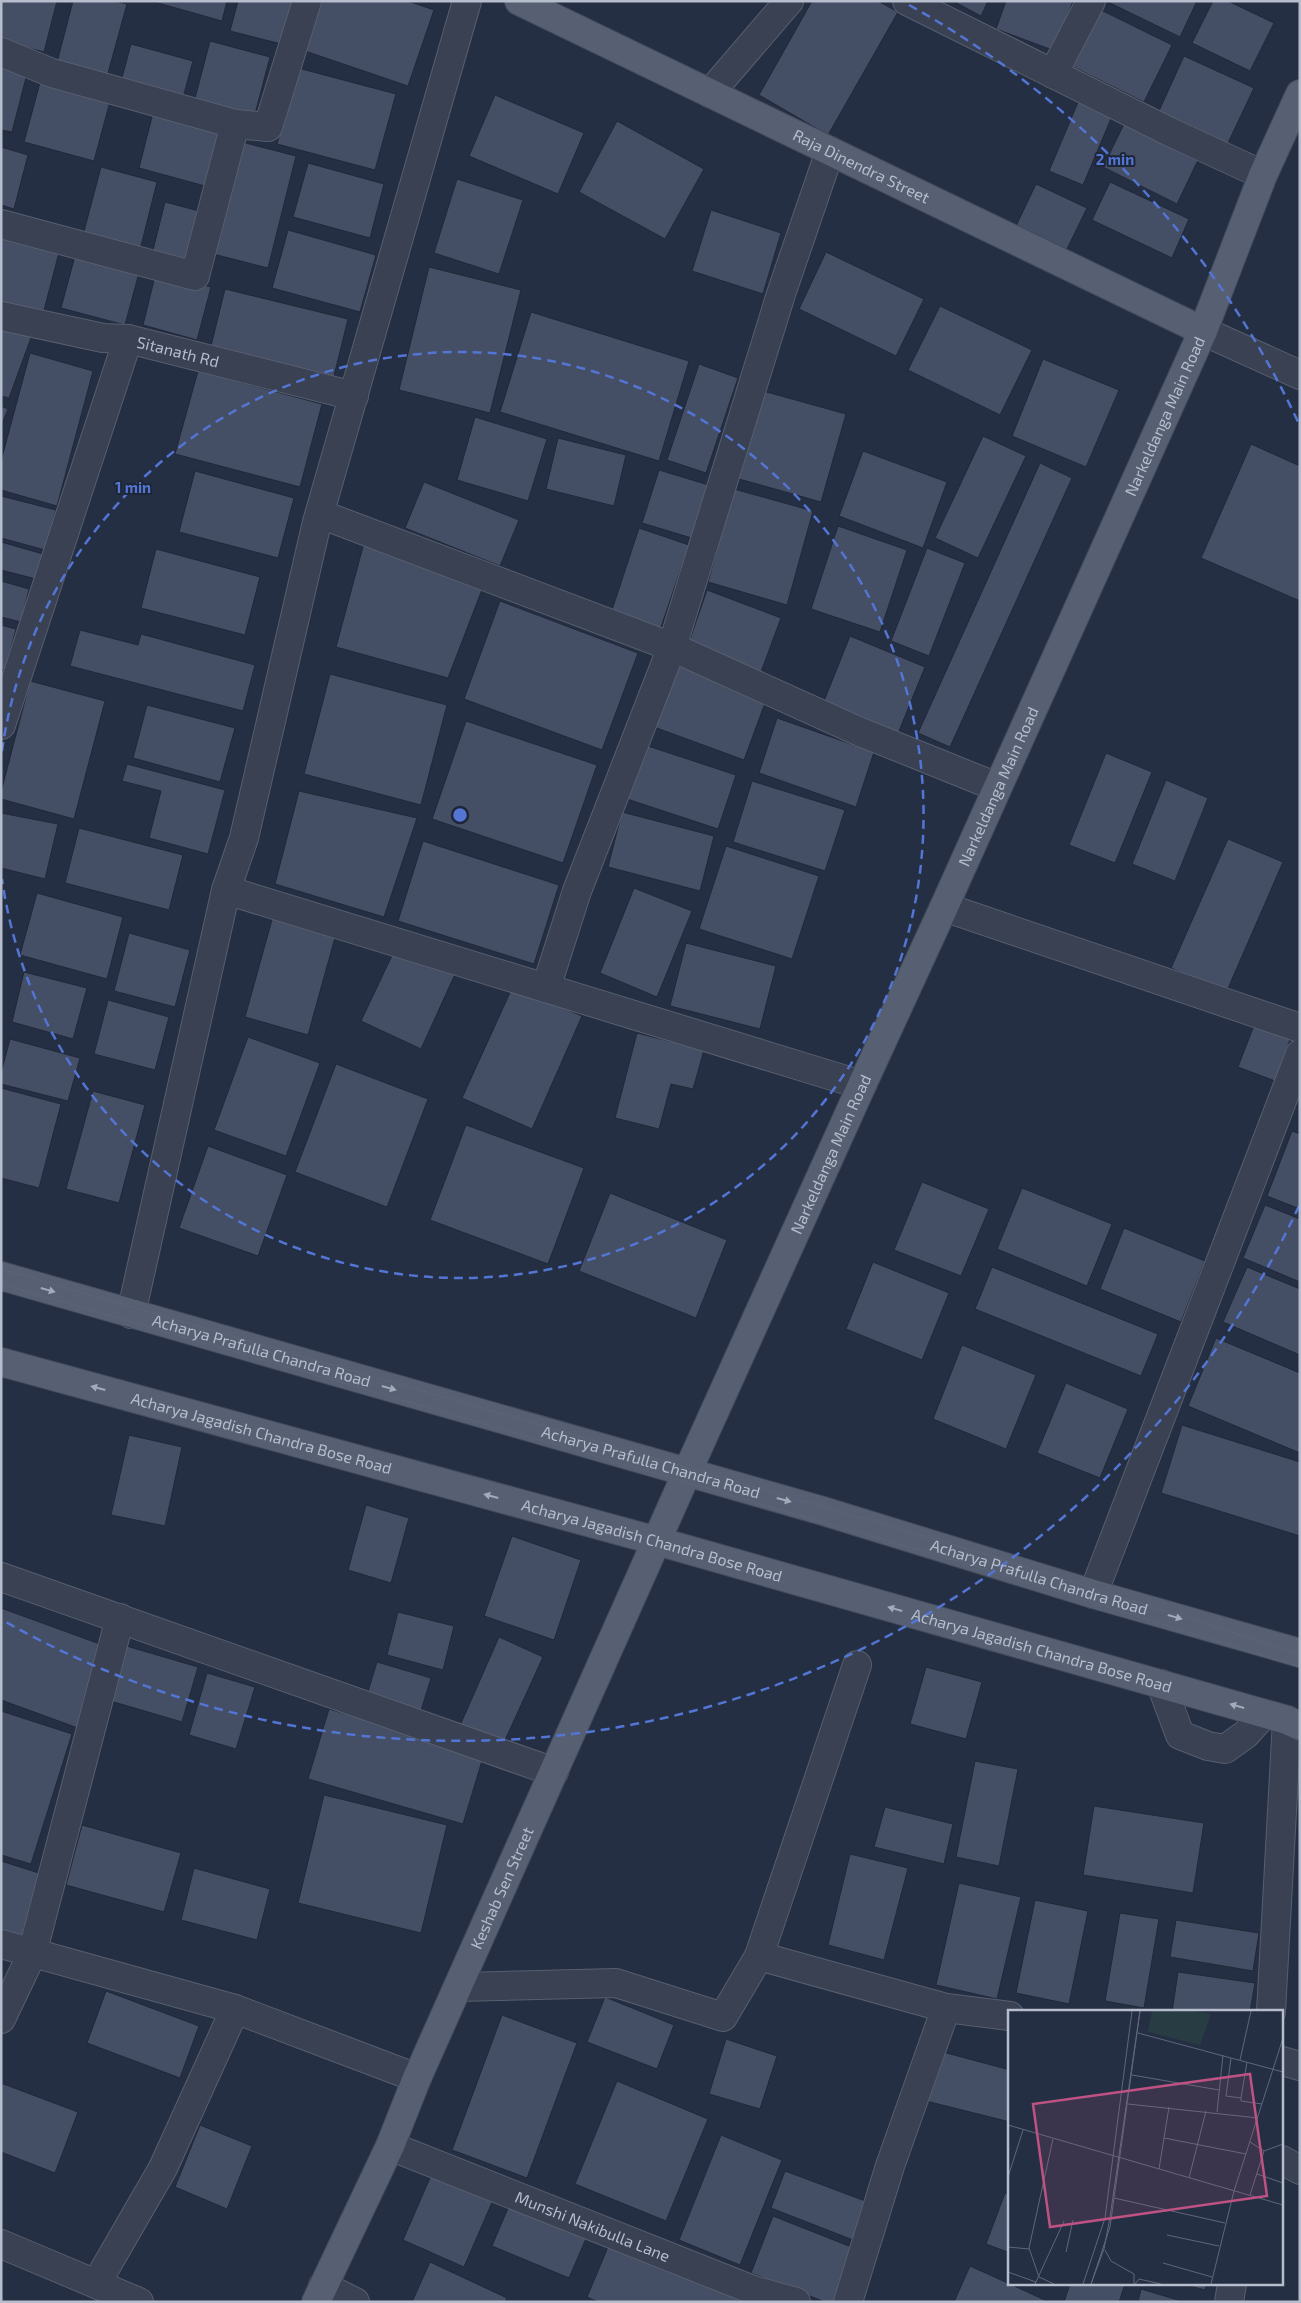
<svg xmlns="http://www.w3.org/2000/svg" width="1301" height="2303" font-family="'Exo 2',sans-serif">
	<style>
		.building { fill: #444e65; stroke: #202839 }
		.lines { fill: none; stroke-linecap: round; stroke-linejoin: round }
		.minor-casing { stroke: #575f6f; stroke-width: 30 }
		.major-casing { stroke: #434a5b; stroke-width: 30 }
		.minor { stroke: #394152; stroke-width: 28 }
		.major { stroke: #576072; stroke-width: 28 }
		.tram { stroke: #5b6579; stroke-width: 1 }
		.oneway { fill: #a3aaba }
		.ring { fill: none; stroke: #5375d4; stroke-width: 2.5; stroke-dasharray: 9 6 }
		.labels { text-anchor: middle; stroke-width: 4; stroke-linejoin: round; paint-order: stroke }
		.street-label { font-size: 16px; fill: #b6bdcc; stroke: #1e2637 }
		.inset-road { fill: none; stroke: #5f687a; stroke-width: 1 }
		.view { fill: #be5283; fill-opacity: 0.15; stroke: #be5283; stroke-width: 2.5 }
		.inset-edge { fill: none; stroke: #b6bdcc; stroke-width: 2.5 }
		.centre { fill: #5375d4; stroke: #1e2637; stroke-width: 2.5 }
		.ring-label { font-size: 15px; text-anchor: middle; font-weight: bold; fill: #5375d4; stroke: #1e2637; stroke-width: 4; stroke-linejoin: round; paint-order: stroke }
	</style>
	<rect width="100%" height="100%" fill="#252f43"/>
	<path class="building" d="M 1,1 L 57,1 L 44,52 L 1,41 Z
		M 73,1 L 115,1 L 127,4 L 105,84 L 55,70 Z
		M 151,1 L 227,1 L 222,21 Z
		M 238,1 L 301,1 L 289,46 L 230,31 Z
		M 322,1 L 408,1 L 434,10 L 408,86 L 305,51 Z
		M 812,1 L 878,1 L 898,12 L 828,135 L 759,95 Z
		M 953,1 L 988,1 L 981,16 Z
		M 1006,1 L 1073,1 L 1055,51 L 996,29 Z
		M 1106,1 L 1197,1 L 1180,37 Z
		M 1213,1 L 1228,1 L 1274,23 L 1250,71 L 1192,43 Z
		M 1101,10 L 1172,45 L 1144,102 L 1073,67 Z
		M 210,41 L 270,57 L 254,118 L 194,102 Z
		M 131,44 L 193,61 L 182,101 L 120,85 Z
		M 1184,56 L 1254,88 L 1227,145 L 1158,113 Z
		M 1,59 L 29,66 L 12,132 L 1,130 Z
		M 298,68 L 396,94 L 375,170 L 277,144 Z
		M 42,75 L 112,94 L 94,161 L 24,142 Z
		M 495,95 L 584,133 L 558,194 L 469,156 Z
		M 1079,100 L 1113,114 L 1083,185 L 1049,171 Z
		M 154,109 L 221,127 L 205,186 L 139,168 Z
		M 1126,120 L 1200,156 L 1177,204 L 1103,167 Z
		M 617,121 L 704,169 L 665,239 L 579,192 Z
		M 238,141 L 296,156 L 268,268 L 209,253 Z
		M 1,147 L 28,155 L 14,209 L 1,205 Z
		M 308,163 L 384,184 L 370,238 L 293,217 Z
		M 101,167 L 157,182 L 140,250 L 83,235 Z
		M 457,179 L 523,200 L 499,274 L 434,253 Z
		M 1110,182 L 1189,219 L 1172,258 L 1092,220 Z
		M 1036,184 L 1087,208 L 1065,253 L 1015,228 Z
		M 165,202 L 199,211 L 184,267 L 151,258 Z
		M 711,210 L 781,233 L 763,294 L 692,271 Z
		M 1,229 L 61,245 L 43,314 L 1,302 Z
		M 288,230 L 376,255 L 360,312 L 272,288 Z
		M 76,252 L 140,269 L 125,325 L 61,308 Z
		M 826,252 L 924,299 L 896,356 L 799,309 Z
		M 429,267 L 521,290 L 490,413 L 399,390 Z
		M 156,272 L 211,287 L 197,340 L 143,325 Z
		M 225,289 L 348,319 L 333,380 L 210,350 Z
		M 940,306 L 1032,350 L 1000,415 L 908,370 Z
		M 531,312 L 689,361 L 659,461 L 500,412 Z
		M 1,324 L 32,335 L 9,398 L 1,396 Z
		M 30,353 L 93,371 L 57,506 L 1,490 L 1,461 Z
		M 1043,359 L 1119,390 L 1086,467 L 1012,436 Z
		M 699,364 L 738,378 L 706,473 L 667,460 Z
		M 198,371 L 322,404 L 300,487 L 175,454 Z
		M 763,391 L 846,414 L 821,502 L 739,479 Z
		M 1,406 L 8,409 L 1,427 Z
		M 475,417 L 547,439 L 528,501 L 457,480 Z
		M 983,436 L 1026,456 L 978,558 L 935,538 Z
		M 558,438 L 626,455 L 614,506 L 546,489 Z
		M 1251,444 L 1300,466 L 1300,601 L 1201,558 Z
		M 863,451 L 947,482 L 923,548 L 839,516 Z
		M 1040,463 L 1072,478 L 950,747 L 918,733 Z
		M 659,470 L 712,486 L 695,539 L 642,523 Z
		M 195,471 L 294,498 L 278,558 L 179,532 Z
		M 424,482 L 519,520 L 500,566 L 405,528 Z
		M 734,489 L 813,511 L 787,605 L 708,582 Z
		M 1,496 L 56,510 L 45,550 L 1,538 Z
		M 838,526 L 907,550 L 880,632 L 811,609 Z
		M 639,528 L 689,545 L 660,630 L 611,613 Z
		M 1,542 L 43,554 L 36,579 L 1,570 Z
		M 364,543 L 483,587 L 448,678 L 336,647 Z
		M 927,548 L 965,563 L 929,656 L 891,641 Z
		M 156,549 L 260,577 L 245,635 L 141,608 Z
		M 1,581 L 29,589 L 21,622 L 1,617 Z
		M 707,590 L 781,618 L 761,672 L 688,645 Z
		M 500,601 L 638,653 L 602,750 L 464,699 Z
		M 1,625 L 16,629 L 5,670 L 1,669 Z
		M 80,630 L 138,645 L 141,634 L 255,665 L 243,711 L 70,666 Z
		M 850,636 L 925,667 L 897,736 L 822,706 Z
		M 678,662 L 768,695 L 744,760 L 654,727 Z
		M 330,674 L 447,705 L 421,805 L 304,774 Z
		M 30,681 L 105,701 L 74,819 L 1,799 L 1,792 Z
		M 147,705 L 235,728 L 220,782 L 133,758 Z
		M 777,718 L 874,752 L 856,807 L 759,773 Z
		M 466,721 L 597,765 L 563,863 L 432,819 Z
		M 645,745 L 736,775 L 718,829 L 627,799 Z
		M 1106,753 L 1152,772 L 1115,863 L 1069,845 Z
		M 127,764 L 225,790 L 208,854 L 149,838 L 161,791 L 122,781 Z
		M 1166,780 L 1208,798 L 1175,881 L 1132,864 Z
		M 752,781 L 845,810 L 825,871 L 733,842 Z
		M 299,791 L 417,818 L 384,917 L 275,884 Z
		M 622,812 L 714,836 L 700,891 L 608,867 Z
		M 1,813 L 58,824 L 45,879 L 1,868 Z
		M 79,828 L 183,855 L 169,910 L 65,883 Z
		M 1228,839 L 1283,862 L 1226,993 L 1171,968 Z
		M 423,841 L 559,885 L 534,964 L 398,921 Z
		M 726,846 L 819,876 L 792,959 L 699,929 Z
		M 634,888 L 692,911 L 657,997 L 600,973 Z
		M 37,893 L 123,917 L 107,979 L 20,955 Z
		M 273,916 L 336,934 L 308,1035 L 245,1017 Z
		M 129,933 L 190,950 L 175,1007 L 114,991 Z
		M 686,943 L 776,966 L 760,1029 L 670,1006 Z
		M 397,945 L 456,972 L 421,1049 L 361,1021 Z
		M 24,972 L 87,988 L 73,1039 L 12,1022 Z
		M 513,986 L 582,1016 L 532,1129 L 462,1098 Z
		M 108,1000 L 169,1017 L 155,1070 L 94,1054 Z
		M 1256,1020 L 1292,1034 L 1275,1081 L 1238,1067 Z
		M 637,1033 L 704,1050 L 693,1089 L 671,1084 L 659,1129 L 615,1118 Z
		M 248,1037 L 320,1063 L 286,1156 L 214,1130 Z
		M 10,1039 L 80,1058 L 68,1101 L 1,1084 L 1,1073 Z
		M 336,1064 L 428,1099 L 387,1207 L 295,1172 Z
		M 1,1088 L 61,1104 L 39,1188 L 1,1178 Z
		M 93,1091 L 145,1105 L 119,1203 L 66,1189 Z
		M 466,1125 L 584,1168 L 548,1264 L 430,1220 Z
		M 1292,1131 L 1300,1134 L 1300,1209 L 1267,1196 Z
		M 208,1146 L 287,1175 L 258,1256 L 179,1228 Z
		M 922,1182 L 989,1209 L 961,1276 L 894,1250 Z
		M 1022,1188 L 1112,1224 L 1087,1286 L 997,1249 Z
		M 610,1193 L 727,1240 L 696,1318 L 579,1271 Z
		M 1265,1205 L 1300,1219 L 1300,1282 L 1243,1258 Z
		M 1124,1228 L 1205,1261 L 1181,1322 L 1100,1289 Z
		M 873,1262 L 949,1293 L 922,1360 L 846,1329 Z
		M 992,1267 L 1158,1334 L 1141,1376 L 975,1309 Z
		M 1247,1267 L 1300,1289 L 1300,1355 L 1223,1322 Z
		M 1216,1338 L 1300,1373 L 1300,1453 L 1188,1406 Z
		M 962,1345 L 1036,1375 L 1006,1449 L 933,1419 Z
		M 1066,1383 L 1128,1409 L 1100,1478 L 1037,1453 Z
		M 1182,1425 L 1300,1462 L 1300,1536 L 1161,1493 Z
		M 129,1435 L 182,1447 L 165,1526 L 111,1515 Z
		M 366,1505 L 409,1518 L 391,1583 L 348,1570 Z
		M 512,1536 L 581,1560 L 554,1640 L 484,1616 Z
		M 1,1608 L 108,1647 L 78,1728 L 1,1700 Z
		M 398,1612 L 454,1626 L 443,1670 L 387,1655 Z
		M 499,1637 L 543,1657 L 501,1749 L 458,1730 Z
		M 123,1645 L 198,1667 L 182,1722 L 107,1700 Z
		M 377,1662 L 431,1678 L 420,1714 L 366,1698 Z
		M 926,1667 L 982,1682 L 966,1739 L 910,1724 Z
		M 207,1673 L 255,1687 L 236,1749 L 189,1735 Z
		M 329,1709 L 484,1754 L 463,1824 L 308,1779 Z
		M 1,1711 L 72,1734 L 31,1864 L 1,1855 Z
		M 975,1761 L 1018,1769 L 999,1866 L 956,1857 Z
		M 324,1795 L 447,1825 L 421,1933 L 298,1903 Z
		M 1094,1806 L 1204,1823 L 1193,1893 L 1083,1875 Z
		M 885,1807 L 953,1824 L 944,1864 L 874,1847 Z
		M 82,1825 L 181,1853 L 164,1912 L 66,1885 Z
		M 850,1854 L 908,1868 L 884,1960 L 828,1945 Z
		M 1,1861 L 42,1874 L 21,1941 L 1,1935 Z
		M 194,1868 L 270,1889 L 257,1940 L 181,1920 Z
		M 959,1883 L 1021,1897 L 997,1999 L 936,1985 Z
		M 1035,1900 L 1088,1911 L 1069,2004 L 1016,1993 Z
		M 1120,1913 L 1159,1919 L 1144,2008 L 1105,2001 Z
		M 1176,1920 L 1259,1933 L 1253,1971 L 1170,1957 Z
		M 1178,1972 L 1255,1983 L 1250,2012 L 1172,2012 Z
		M 106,1991 L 199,2026 L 180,2078 L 87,2043 Z
		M 605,1997 L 674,2025 L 657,2069 L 587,2042 Z
		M 502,2015 L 577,2043 L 527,2178 L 452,2150 Z
		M 726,2039 L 777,2056 L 760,2109 L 709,2094 Z
		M 939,2051 L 1010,2070 L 1010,2122 L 926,2101 Z
		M 617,2081 L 708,2119 L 666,2221 L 575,2184 Z
		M 1,2083 L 78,2112 L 55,2173 L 1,2152 Z
		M 200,2125 L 252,2146 L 227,2209 L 175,2187 Z
		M 721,2135 L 782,2160 L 740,2265 L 679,2240 Z
		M 436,2164 L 497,2191 L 464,2267 L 403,2240 Z
		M 785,2171 L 868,2202 L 853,2240 L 771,2208 Z
		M 1005,2193 L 1010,2195 L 1010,2253 L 986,2244 Z
		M 511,2201 L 588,2234 L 569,2278 L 492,2246 Z
		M 773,2216 L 859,2250 L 838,2302 L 825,2302 L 751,2273 Z
		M 611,2240 L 739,2296 L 737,2302 L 598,2302 L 587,2297 Z
		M 430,2262 L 507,2298 L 505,2302 L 412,2302 Z
		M 970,2266 L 1010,2284 L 1049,2302 L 954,2302 Z
		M 1070,2284 L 1125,2284 L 1119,2302 L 1064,2302 Z
		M 1182,2284 L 1207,2284 L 1205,2290 Z
		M 1141,2289 L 1185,2302 L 1138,2302 Z"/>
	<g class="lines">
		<defs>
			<g id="minor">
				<path d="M 907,1 L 1170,132 L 1263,175"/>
				<path d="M 1,52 L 52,73 L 235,124 L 195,276 L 1,224"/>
				<path d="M 1053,74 L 1091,1"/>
				<path d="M 710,93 L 789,1"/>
				<path d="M 235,124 L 268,127 L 307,1"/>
				<path id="s1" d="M 1,316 L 103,338 L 128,339 L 354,396"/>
				<path d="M 1203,331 L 1300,375"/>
				<path d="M 320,514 L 672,647 L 858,731 L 997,787"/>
				<path d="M 1,725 L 128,339"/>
				<path d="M 226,890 L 862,1085"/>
				<path d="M 944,907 L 1300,1028"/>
				<path d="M 546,988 L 577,891 L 672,647 L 781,294 L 830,151"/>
				<path d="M 131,1314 L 226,890 L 244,838 L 317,522 L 467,1"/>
				<path d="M 1,1577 L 554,1772"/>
				<path d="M 1093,1594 L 1300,1054"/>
				<path d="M 1161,1684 L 1180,1735 L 1208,1746 L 1225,1749 L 1246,1734 L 1264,1714"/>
				<path d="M 1,1944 L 235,2009 L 417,2078"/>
				<path d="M 759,1956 L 946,2008 L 1010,2016"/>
				<path d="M 459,1987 L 616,1983 L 723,2017 L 759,1956 L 857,1665"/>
				<path d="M 1271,2012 L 1287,1720"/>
				<path d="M 1,2019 L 32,1954 L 120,1618"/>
				<path d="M 1282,2061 L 1300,2066"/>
				<path id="s2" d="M 390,2146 L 753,2290 L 796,2302"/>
				<path d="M 1282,2160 L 1300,2170"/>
				<path d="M 1,2244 L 139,2302"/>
				<path d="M 96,2284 L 163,2168 L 235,2009"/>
				<path d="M 323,2286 L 355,2302"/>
				<path d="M 848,2302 L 890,2166 L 946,2008"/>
				<path d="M 1229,2302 L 1232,2284"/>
			</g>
			<g id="major">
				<path id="s3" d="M 519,1 L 1203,331"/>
				<path id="s4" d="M 1,1276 L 823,1511 L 1093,1594 L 1300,1653"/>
				<path id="s5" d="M 1,1362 L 657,1541 L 1287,1720 L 1300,1726"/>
				<path id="s6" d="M 316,2302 L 390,2146 L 417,2078 L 689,1468 L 862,1085 L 944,907 L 1203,331 L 1263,175 L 1300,94"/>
			</g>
		</defs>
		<use href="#minor" class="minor-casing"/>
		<use href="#major" class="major-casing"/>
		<use href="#minor" class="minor"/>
		<use href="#major" class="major"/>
		<path class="tram" d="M 1,1269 L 989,1555 L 1300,1654
			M 1,1284 L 985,1569 L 1300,1667"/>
	</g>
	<defs><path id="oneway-solid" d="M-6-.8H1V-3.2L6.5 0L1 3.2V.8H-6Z" transform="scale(1.25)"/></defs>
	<g class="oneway">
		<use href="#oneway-solid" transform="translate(48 1290) rotate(16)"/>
		<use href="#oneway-solid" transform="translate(98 1388) rotate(-165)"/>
		<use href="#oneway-solid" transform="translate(389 1388) rotate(16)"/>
		<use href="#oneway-solid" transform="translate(491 1496) rotate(-165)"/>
		<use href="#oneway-solid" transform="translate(784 1500) rotate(15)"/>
		<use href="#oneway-solid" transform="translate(895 1609) rotate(-164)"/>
		<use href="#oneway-solid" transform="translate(1175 1617) rotate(16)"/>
		<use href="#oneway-solid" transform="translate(1237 1706) rotate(-164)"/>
	</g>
	<g class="ring">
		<path d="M2 751A463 463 0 1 1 2 879"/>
		<path d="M1299 1206A926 926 0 0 1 4 1621M909 5A926 926 0 0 1 1299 424"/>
	</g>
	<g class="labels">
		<g class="street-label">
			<text dy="6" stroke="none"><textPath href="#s3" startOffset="380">Raja Dinendra Street</textPath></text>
			<text dy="6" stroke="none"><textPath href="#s1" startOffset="181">Sitanath Rd</textPath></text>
			<text dy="6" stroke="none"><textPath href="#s6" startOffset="2068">Narkeldanga Main Road</textPath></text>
			<text dy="6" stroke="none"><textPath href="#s6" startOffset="1662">Narkeldanga Main Road</textPath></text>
			<text dy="6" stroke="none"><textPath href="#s6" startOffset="1258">Narkeldanga Main Road</textPath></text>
			<text dy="6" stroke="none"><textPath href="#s4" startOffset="271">Acharya Prafulla Chandra Road</textPath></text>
			<text dy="6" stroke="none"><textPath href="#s5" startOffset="270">Acharya Jagadish Chandra Bose Road</textPath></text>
			<text dy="6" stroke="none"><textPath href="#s4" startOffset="676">Acharya Prafulla Chandra Road</textPath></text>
			<text dy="6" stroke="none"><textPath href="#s5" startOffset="675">Acharya Jagadish Chandra Bose Road</textPath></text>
			<text dy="6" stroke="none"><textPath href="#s4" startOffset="1081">Acharya Prafulla Chandra Road</textPath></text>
			<text dy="6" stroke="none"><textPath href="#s5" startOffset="1080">Acharya Jagadish Chandra Bose Road</textPath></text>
			<text dy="6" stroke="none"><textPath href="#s6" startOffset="454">Keshab Sen Street</textPath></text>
			<text dy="6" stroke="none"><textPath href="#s2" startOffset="218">Munshi Nakibulla Lane</textPath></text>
		</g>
	</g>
	<g transform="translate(1008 2010)">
		<rect width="275" height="275" fill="#252f43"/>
		<path d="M 144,1 L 184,1 L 203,4 L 192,35 L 140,22 Z" fill="#273d43"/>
		<path class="inset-road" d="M 130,23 L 275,62M 223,48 L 218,86 L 233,88 L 239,52M 232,50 L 243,1M 124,65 L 211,80M 233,88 L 233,91 L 254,94M 120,94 L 250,108M 209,102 L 215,45M 0,115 L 275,195M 156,128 L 238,144M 45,129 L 21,238 L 31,267 L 46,274M 242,132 L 256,141 L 275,134M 151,159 L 161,97M 249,164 L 275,173M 0,167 L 15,120M 181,168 L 198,101M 226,181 L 275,28M 242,185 L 256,141M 106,188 L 217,213M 159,225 L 211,236M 0,237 L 21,239M 97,240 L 103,251 L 126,264 L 126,274M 58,242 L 65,210M 155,253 L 204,267M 0,262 L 28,272M 27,274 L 56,211M 75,274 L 97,208 L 124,1M 83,274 L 102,217 L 132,1M 83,274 L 96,239 L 102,207 L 132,1M 127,274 L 131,269 L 153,274M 203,274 L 226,181"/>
		<path class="view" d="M 242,64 L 259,186 L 42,217 L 25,94 Z"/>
		<rect width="275" height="275" class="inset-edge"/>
	</g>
	<circle cx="460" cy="815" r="8" class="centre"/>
	<g class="ring-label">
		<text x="1115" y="165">2 min</text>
		<text x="133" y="493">1 min</text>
	</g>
	<rect width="1301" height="2303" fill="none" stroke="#b6bdcc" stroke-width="5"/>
</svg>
